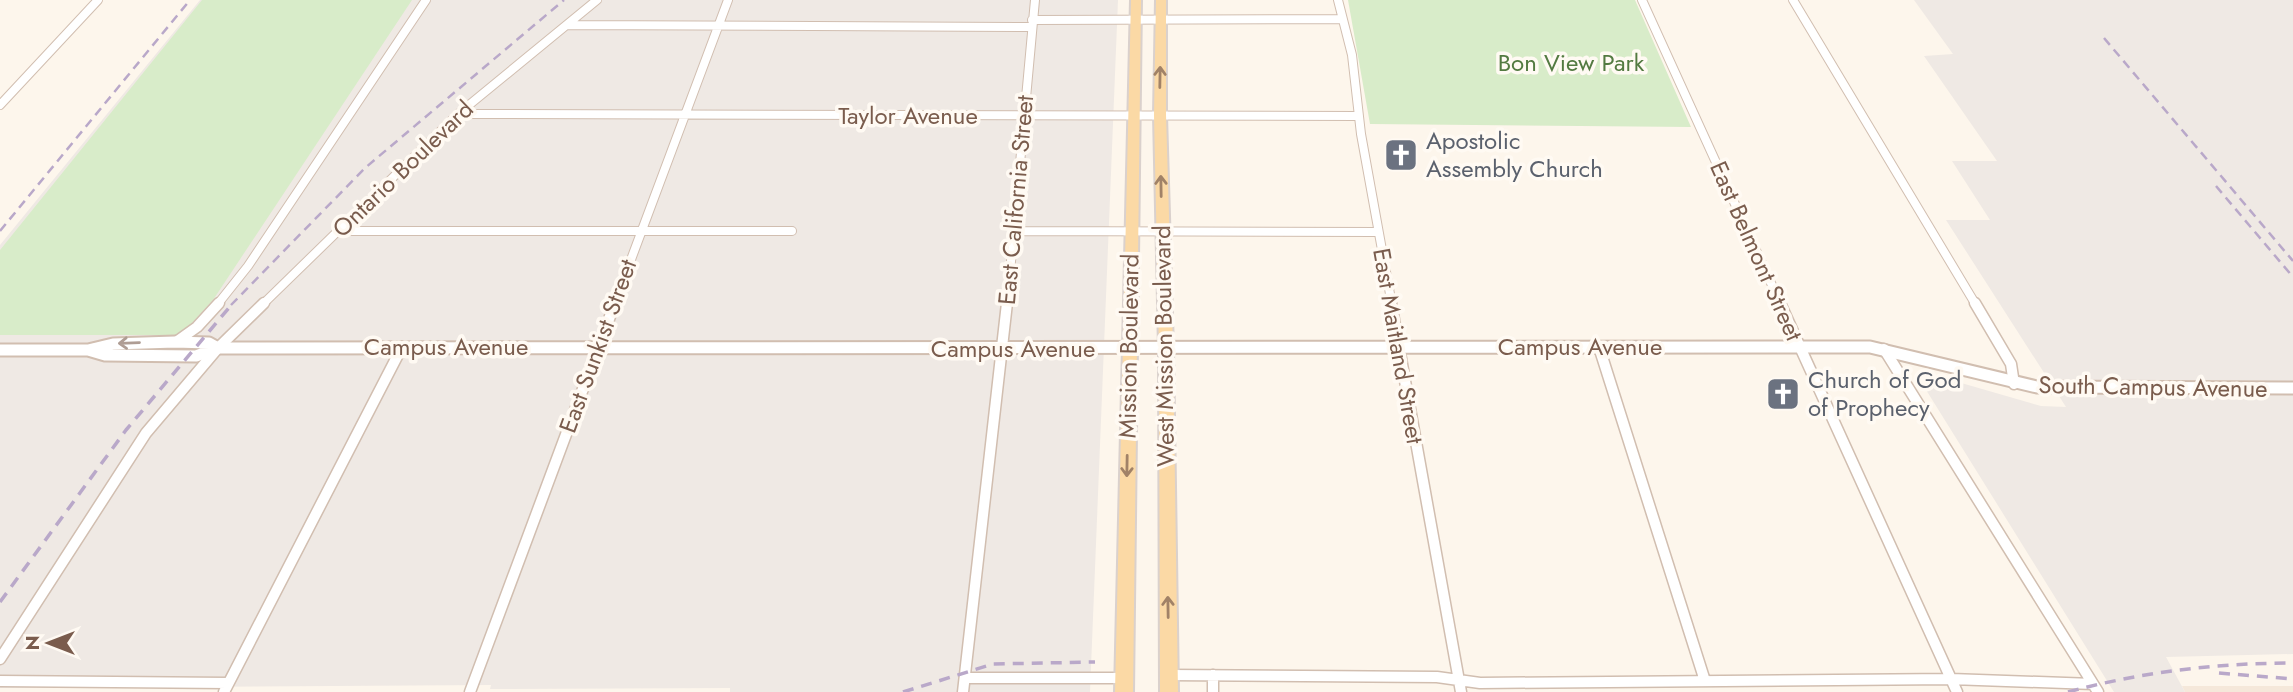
<svg xmlns="http://www.w3.org/2000/svg" width="2293" height="692" font-family="Jost,sans-serif">
	<style>
		.residential { fill: #f5e8da }
		.industrial { fill: #efe9e4 }
		.green { fill: #d8ecc9 }
		.lines { fill: none; stroke-linecap: round; stroke-linejoin: round }
		.minor-far1-casing { stroke: #d1beb0; stroke-width: 10 }
		.minor-casing { stroke: #d1beb0; stroke-width: 13 }
		.tertiary-casing { stroke: #d1beb0; stroke-width: 15 }
		.primary-casing { stroke: #dad1cd; stroke-width: 4 }
		.minor-far1 { stroke: #fff; stroke-width: 8 }
		.minor { stroke: #fff; stroke-width: 10 }
		.tertiary { stroke: #fff; stroke-width: 11 }
		.primary { fill: #fbd9a5; fill-rule: evenodd }
		.rail-far1 { stroke: #b9a8c9; stroke-width: 2.5; stroke-dasharray: 9 6; stroke-linecap: butt }
		.rail { stroke: #b9a8c9; stroke-width: 3.5; stroke-dasharray: 11 8; stroke-linecap: butt }
		.oneway { stroke: #a18267 }
		.oneway2 { stroke: #af9d94 }
		.labels { text-anchor: middle; stroke-width: 7; stroke-linejoin: round; paint-order: stroke }
		.park-label { font-size: 24px; fill: #537a41; stroke: #fffaf3 }
		.street-label { font-size: 24px; fill: #7a5c4d; stroke: #fffaf3 }
		.worship-label { font-size: 24px; fill: #5b616d; stroke: #fffaf3; text-anchor: start }
	</style>
	<rect width="100%" height="100%" fill="#fdf6ec"/>
	<path class="residential" d="M 2182,686 L 2293,686 L 2293,692 L 2185,692 Z"/>
	<path class="industrial" d="M 200,0 L 1118,0 L 1090,692 L 730,692 L 730,688 L 490,689 L 491,685 L 0,688 L 0,245 Z
		M 1914,0 L 2293,0 L 2293,654 L 2166,657 L 2185,692 L 2114,692 L 1923,385 L 1944,378 L 2041,406 L 2066,407 L 1946,220 L 1990,220 L 1952,161 L 1997,161 L 1924,56 L 1953,54 Z"/>
	<path class="green" d="M 202,0 L 412,0 L 213,300 L 181,335 L 0,335 L 0,250 Z
		M 1348,0 L 1635,0 L 1691,127 L 1370,124 Z"/>
	<g class="lines">
		<defs>
			<path id="minor-far1" d="M 1338,0 L 1352,55 L 1361,134 L 1392,305
				M 1642,0 L 1781,305
				M 1793,0 L 1976,305
				M 1032,20 L 1341,19
				M 567,25 L 1032,27
				M 0,105 L 98,0
				M 458,114 L 1358,116
				M 339,231 L 792,231
				M 1014,231 L 1378,232
				M 217,305 L 248,266 L 426,0
				M 262,305 L 458,114 L 597,0
				M 614,305 L 728,0
				M 1007,305 L 1035,0"/>
			<path id="minor" d="M 1391,303 L 1461,692
				M 1780,303 L 1957,692
				M 1975,303 L 2011,364 L 2014,384
				M 176,342 L 197,327 L 219,303
				M 1599,347 L 1705,681
				M 1884,349 L 2098,692
				M 0,659 L 146,433 L 218,348 L 264,303
				M 1169,675 L 1437,677 L 1480,683 L 1951,679 L 2093,684
				M 1213,675 L 1213,692
				M 965,678 L 1124,678
				M 0,681 L 228,683
				M 224,692 L 402,347
				M 470,692 L 615,303
				M 963,692 L 1007,303"/>
			<path id="tertiary" d="M 0,350 L 88,350 L 113,344 L 175,342 L 209,343 L 218,348
				M 88,350 L 105,355 L 196,356 L 218,348 L 1870,347 L 2037,387 L 2293,388"/>
			<path id="primary" d="M 1131,0 L 1141,0 L 1133,692 L 1115,692 Z
				M 1156,0 L 1166,0 L 1166,115 L 1173,349 L 1178,692 L 1160,692 L 1159,349 L 1154,115 Z"/>
		</defs>
		<use href="#minor-far1" class="minor-far1-casing"/>
		<use href="#minor" class="minor-casing"/>
		<use href="#tertiary" class="tertiary-casing"/>
		<use href="#primary" class="primary-casing"/>
		<use href="#minor-far1" class="minor-far1"/>
		<use href="#minor" class="minor"/>
		<use href="#tertiary" class="tertiary"/>
		<use href="#primary" class="primary"/>
		<path class="rail-far1" d="M 2104,38 L 2293,261
			M 2216,186 L 2293,277
			M 0,231 L 190,0
			M 231,305 L 365,168 L 564,0"/>
		<path class="rail" d="M 0,602 L 126,430 L 233,303
			M 2219,673 L 2293,679
			M 903,692 L 993,664 L 1095,662
			M 2068,692 C 2141,672 2218,663 2293,663"/>
	</g>
	<defs><path id="oneway-shaft" d="M-6 0H5M1.5-3L5.5 0L1.5 3" fill="none" stroke-width="1.6" stroke-linecap="round" stroke-linejoin="round" transform="scale(1.75)"/></defs>
	<g class="oneway">
		<use href="#oneway-shaft" transform="translate(1160 77) rotate(-89)"/>
		<use href="#oneway-shaft" transform="translate(1161 186) rotate(-91)"/>
		<use href="#oneway-shaft" transform="translate(1127 466) rotate(91)"/>
		<use href="#oneway-shaft" transform="translate(1168 607) rotate(-91)"/>
	</g>
	<use class="oneway2" href="#oneway-shaft" transform="translate(129 343) rotate(178)"/>
	<defs>
		<symbol id="church-square" viewBox="-11 -11 22 22"><rect x="-9" y="-9" width="18" height="18" rx="4" fill="#6b7280" stroke="#fffaf3"/><path d="M-1.2-6h2.4v3.5h3.3v2.4h-3.3V6h-2.4V-.1h-3.3v-2.4h3.3Z" fill="#fff"/></symbol>
	</defs>
	<g fill-rule="evenodd">
		<use href="#church-square" x="1382" y="136" width="38" height="38"/>
		<use href="#church-square" x="1764" y="375" width="38" height="38"/>
	</g>
	<g class="labels">
		<g class="park-label">
			<text x="1571" y="71">Bon View Park</text>
		</g>
		<g class="street-label">
			<text x="908" y="124">Taylor Avenue</text>
			<text transform="translate(403 169) rotate(-44)" y="8">Ontario Boulevard</text>
			<text transform="translate(1016 200) rotate(-85)" y="8">East California Street</text>
			<text transform="translate(1756 251) rotate(66)" y="8">East Belmont Street</text>
			<text transform="translate(598 346) rotate(-70)" y="8">East Sunkist Street</text>
			<text transform="translate(1129 346) rotate(-89)" y="8">Mission Boulevard</text>
			<text transform="translate(1164 346) rotate(-91)" y="8">West Mission Boulevard</text>
			<text transform="translate(1398 346) rotate(80)" y="8">East Maitland Street</text>
			<text x="446" y="355">Campus Avenue</text>
			<text x="1580" y="355">Campus Avenue</text>
			<text x="1013" y="357">Campus Avenue</text>
			<text transform="translate(2153 387) rotate(1)" y="8">South Campus Avenue</text>
		</g>
		<g class="worship-label">
			<text x="1426" y="149">Apostolic<tspan x="1426" dy="28">Assembly Church</tspan></text>
			<text x="1808" y="388">Church of God<tspan x="1808" dy="28">of Prophecy</tspan></text>
		</g>
	</g>
	<g transform="translate(49 643) rotate(270)" stroke="#fffaf3" stroke-width="5" paint-order="stroke">
	<path d="M0-5L12 26L0 18L-12 26Z" fill="#7a5c4d"/>
	<text y="-10" font-size="19" font-weight="bold" text-anchor="middle" fill="#7a5c4d">N</text>
	</g>
</svg>
